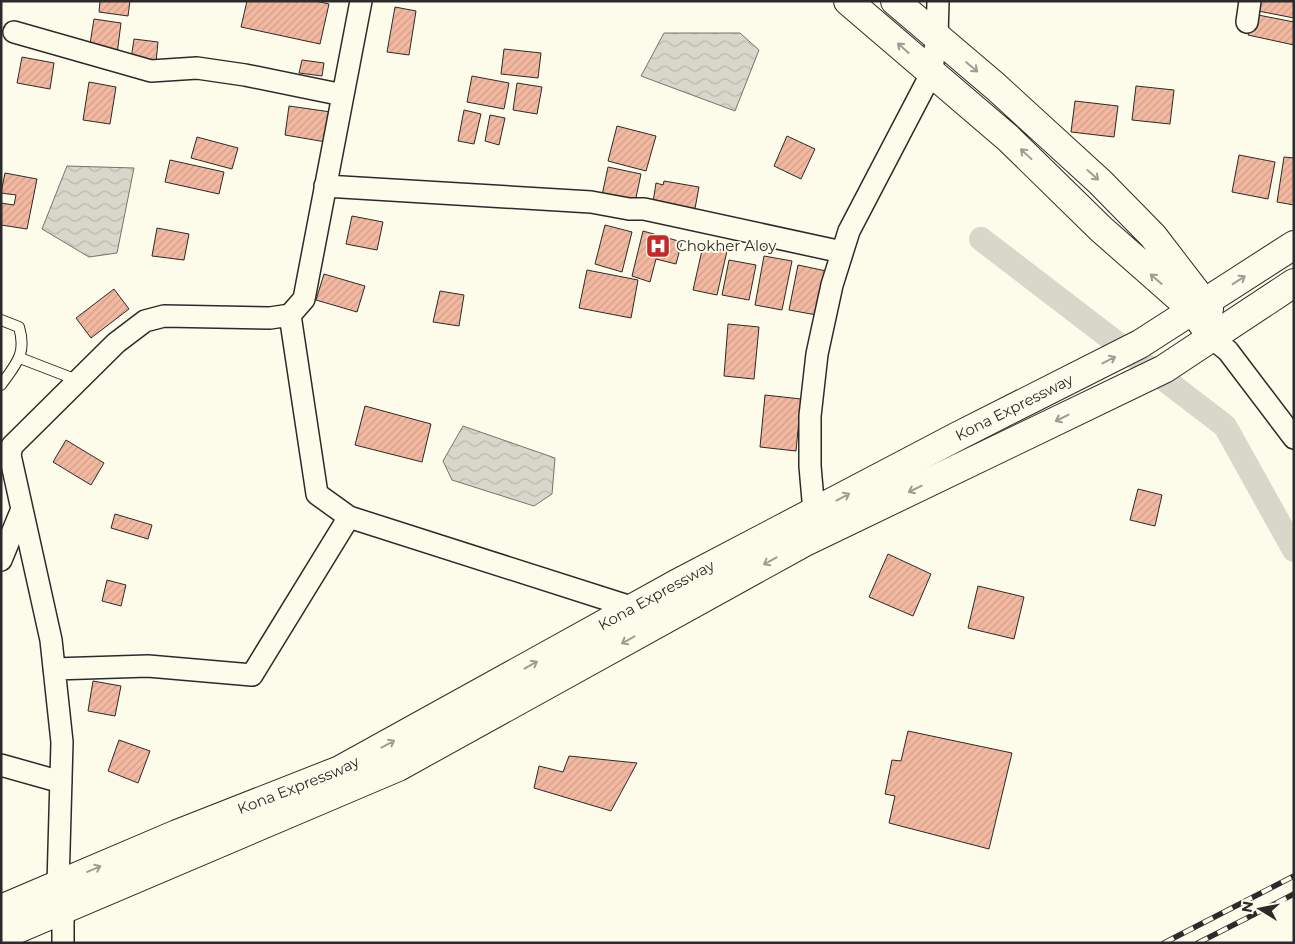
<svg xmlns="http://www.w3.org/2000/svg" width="1295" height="944" font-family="Montserrat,sans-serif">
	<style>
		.water { fill: url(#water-waves); stroke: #74746e }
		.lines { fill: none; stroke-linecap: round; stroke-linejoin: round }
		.canal { stroke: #d8d7c9; stroke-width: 24 }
		.building { fill: url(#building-hatch); stroke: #2b2b2b }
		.service-casing { stroke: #2b2b2b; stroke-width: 12 }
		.minor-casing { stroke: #2b2b2b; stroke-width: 24 }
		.primary-casing { stroke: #2b2b2b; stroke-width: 30 }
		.trunk-casing { stroke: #2b2b2b; stroke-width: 30 }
		.service { stroke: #fdfbea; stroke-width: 10 }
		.minor { stroke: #fdfbea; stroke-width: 21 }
		.primary { stroke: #fdfbea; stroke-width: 28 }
		.trunk { stroke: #fdfbea; stroke-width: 28 }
		.rail-casing { stroke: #2b2b2b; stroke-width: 5.5 }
		.rail { stroke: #fdfbea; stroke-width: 4; stroke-dasharray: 11; stroke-linecap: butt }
		.oneway { stroke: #9e9d94 }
		.labels { text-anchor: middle; stroke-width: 4; stroke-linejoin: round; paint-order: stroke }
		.poi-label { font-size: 15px; fill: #2b2b2b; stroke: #fdfbea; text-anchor: start }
		.street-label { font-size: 15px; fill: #2b2b2b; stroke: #fdfbea }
	</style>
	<defs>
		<pattern id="water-waves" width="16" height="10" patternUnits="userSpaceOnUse" patternTransform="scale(1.25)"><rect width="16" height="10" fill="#d8d7c9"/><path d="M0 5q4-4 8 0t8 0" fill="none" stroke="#bab9ad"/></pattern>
		<pattern id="building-hatch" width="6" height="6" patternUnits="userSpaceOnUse" patternTransform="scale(1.25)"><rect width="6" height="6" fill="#f2b8a0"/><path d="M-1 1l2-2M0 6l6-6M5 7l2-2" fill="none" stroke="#d09e8a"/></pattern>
	</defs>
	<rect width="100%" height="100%" fill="#fdfbea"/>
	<path class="water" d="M 664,33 L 740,33 L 759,50 L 735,111 L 641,76 Z
		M 67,166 L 134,168 L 117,253 L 89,257 L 42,229 Z
		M 463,426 L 555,458 L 552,494 L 534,506 L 452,480 L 443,461 Z"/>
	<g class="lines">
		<path class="canal" d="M 981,239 L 1225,426 L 1294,550"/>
	</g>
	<path class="building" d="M 100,1 L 130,1 L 128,16 L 99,12 Z
		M 247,1 L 316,1 L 329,4 L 320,44 L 241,27 Z
		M 1254,1 L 1294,1 L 1294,18 L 1253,10 Z
		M 395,7 L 416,11 L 409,55 L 387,52 Z
		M 1253,14 L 1294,22 L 1294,45 L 1248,35 Z
		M 94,19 L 121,23 L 117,54 L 89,50 Z
		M 134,39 L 158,42 L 156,62 L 131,59 Z
		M 504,49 L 541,53 L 538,78 L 501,74 Z
		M 22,57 L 54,63 L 50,89 L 17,83 Z
		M 302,60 L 324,63 L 322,76 L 299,73 Z
		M 472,76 L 509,83 L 504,109 L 467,102 Z
		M 89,82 L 116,87 L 110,124 L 83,120 Z
		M 517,83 L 542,87 L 537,114 L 513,110 Z
		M 1136,86 L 1174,90 L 1170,124 L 1132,120 Z
		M 1075,101 L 1118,106 L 1114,137 L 1071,132 Z
		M 289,106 L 331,112 L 326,142 L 285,135 Z
		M 464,110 L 481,114 L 474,144 L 458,141 Z
		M 490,115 L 505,118 L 499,145 L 485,141 Z
		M 617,126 L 656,136 L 646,171 L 608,161 Z
		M 787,136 L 815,149 L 801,179 L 774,166 Z
		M 197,137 L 238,148 L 232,169 L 191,158 Z
		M 1239,155 L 1275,162 L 1268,199 L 1232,192 Z
		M 1284,157 L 1294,158 L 1294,205 L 1277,202 Z
		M 170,160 L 224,172 L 219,194 L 165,182 Z
		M 608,167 L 641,174 L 634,207 L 601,200 Z
		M 5,173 L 37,179 L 27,229 L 1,225 L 1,203 L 14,205 L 16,195 L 1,193 Z
		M 664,181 L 699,187 L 694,214 L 653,202 L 656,183 L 663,185 Z
		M 352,216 L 383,222 L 377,250 L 346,244 Z
		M 605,225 L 632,232 L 622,272 L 595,264 Z
		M 157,228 L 189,234 L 184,260 L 152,256 Z
		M 643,231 L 682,242 L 676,264 L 656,259 L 650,282 L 632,276 Z
		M 703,246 L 727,251 L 717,295 L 693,290 Z
		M 764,256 L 792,261 L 782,310 L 755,305 Z
		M 729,260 L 756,265 L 749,300 L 722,295 Z
		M 798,265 L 831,272 L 822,316 L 789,310 Z
		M 587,270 L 638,280 L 631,318 L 579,308 Z
		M 324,274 L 365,286 L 357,312 L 316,300 Z
		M 114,289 L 129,309 L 91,338 L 76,318 Z
		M 440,291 L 464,295 L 459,326 L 433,322 Z
		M 728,324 L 759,327 L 754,379 L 724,376 Z
		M 765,395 L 801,399 L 796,451 L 760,447 Z
		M 365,406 L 431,424 L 422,462 L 355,445 Z
		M 66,440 L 104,463 L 91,485 L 53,462 Z
		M 1138,489 L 1162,495 L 1155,526 L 1130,520 Z
		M 115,514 L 152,525 L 148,539 L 111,528 Z
		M 888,554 L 931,574 L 913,616 L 869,597 Z
		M 107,580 L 126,585 L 121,606 L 102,601 Z
		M 978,586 L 1024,597 L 1014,639 L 968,628 Z
		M 93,681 L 121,686 L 115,716 L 88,711 Z
		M 908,731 L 1012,753 L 989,849 L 889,823 L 895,796 L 885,794 L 892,760 L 901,761 Z
		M 119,740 L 150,751 L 138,783 L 108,771 Z
		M 569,756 L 637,763 L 611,811 L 534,788 L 539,766 L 563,772 Z"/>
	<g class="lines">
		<defs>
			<path id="service" d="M 1,320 L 19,327 C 27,354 16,364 1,385
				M 20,358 L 77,380"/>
			<path id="minor" d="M 1247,22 L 1250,1
				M 14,32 L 151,71 L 197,68 L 245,75 L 343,95
				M 325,186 L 591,202 L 629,209 L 644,209 L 842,252
				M 290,315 L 317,494 L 349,517 L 634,608
				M 1212,338 L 1228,351 L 1294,438
				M 814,512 L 810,466 L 810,416 L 817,354 L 832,285 L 849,231 L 931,74 L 937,37 L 938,1
				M 1,560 L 22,509
				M 54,669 L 148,666 L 252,675 L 349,517
				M 1,765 L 61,782
				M 63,943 L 63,910 L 58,885 L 62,742 L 51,640 L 10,455 L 12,446 L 116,343 L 145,321 L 164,316 L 270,318 L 290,315 L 304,299 L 361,1"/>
			<path id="primary" d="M 848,1 L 1008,138 L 1101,229 L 1193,310 L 1212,338
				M 895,1 L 995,86 L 1100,182 L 1153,236 L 1209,309"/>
			<g id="trunk">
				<path id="s1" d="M 1,909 L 177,834 L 340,770 L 678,583 L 958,436 L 1140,344 L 1294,245"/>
				<path d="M 1,936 L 398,767 L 803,543 L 1164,369 L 1294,283"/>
			</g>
		</defs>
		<use href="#service" class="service-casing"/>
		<use href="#minor" class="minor-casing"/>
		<use href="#primary" class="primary-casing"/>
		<use href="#trunk" class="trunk-casing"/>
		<use href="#service" class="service"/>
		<use href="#minor" class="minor"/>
		<use href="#primary" class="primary"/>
		<use href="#trunk" class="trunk"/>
		<defs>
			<path id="rail" d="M 1164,943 L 1294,876
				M 1198,943 L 1294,894"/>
		</defs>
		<use href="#rail" class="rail-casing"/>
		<use href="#rail" class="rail"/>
	</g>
	<defs><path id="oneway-shaft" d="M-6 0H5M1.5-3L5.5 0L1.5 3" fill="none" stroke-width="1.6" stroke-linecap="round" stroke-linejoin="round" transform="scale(1.25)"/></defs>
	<g class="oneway">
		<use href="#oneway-shaft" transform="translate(903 48) rotate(-138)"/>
		<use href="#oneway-shaft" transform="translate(972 67) rotate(40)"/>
		<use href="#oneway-shaft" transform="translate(1026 154) rotate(-137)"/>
		<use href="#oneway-shaft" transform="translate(1093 175) rotate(42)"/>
		<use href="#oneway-shaft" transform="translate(1156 279) rotate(-139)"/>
		<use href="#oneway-shaft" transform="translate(1239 280) rotate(-33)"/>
		<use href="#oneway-shaft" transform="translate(1109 360) rotate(-27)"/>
		<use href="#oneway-shaft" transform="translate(1062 418) rotate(154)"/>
		<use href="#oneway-shaft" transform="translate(915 489) rotate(154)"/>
		<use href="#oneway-shaft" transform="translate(843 497) rotate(-28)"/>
		<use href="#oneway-shaft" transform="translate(770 561) rotate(151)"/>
		<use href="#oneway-shaft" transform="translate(628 640) rotate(151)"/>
		<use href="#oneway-shaft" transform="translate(531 665) rotate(-29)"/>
		<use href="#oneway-shaft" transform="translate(388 744) rotate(-28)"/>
		<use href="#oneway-shaft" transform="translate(94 869) rotate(-23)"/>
	</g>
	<defs>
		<symbol id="hospital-square" viewBox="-11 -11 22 22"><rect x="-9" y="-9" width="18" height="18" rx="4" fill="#c62828" stroke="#fdfbea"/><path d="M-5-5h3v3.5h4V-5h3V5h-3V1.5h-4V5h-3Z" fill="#fff"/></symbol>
	</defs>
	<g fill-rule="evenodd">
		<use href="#hospital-square" x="644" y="232" width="28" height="28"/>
	</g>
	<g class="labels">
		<g class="poi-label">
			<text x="676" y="251">Chokher Aloy</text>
		</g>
		<g class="street-label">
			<text dy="5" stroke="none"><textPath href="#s1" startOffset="1132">Kona Expressway</textPath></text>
			<text dy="5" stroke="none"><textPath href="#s1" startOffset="728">Kona Expressway</textPath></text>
			<text dy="5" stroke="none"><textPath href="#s1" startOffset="322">Kona Expressway</textPath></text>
		</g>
	</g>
	<rect width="1295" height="944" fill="none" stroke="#2b2b2b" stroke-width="5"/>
	<g transform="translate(1260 909) rotate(280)" stroke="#fdfbea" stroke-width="4" paint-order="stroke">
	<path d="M0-4L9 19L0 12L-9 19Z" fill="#2b2b2b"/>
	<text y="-8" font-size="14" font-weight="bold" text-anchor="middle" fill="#2b2b2b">N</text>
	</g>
</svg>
